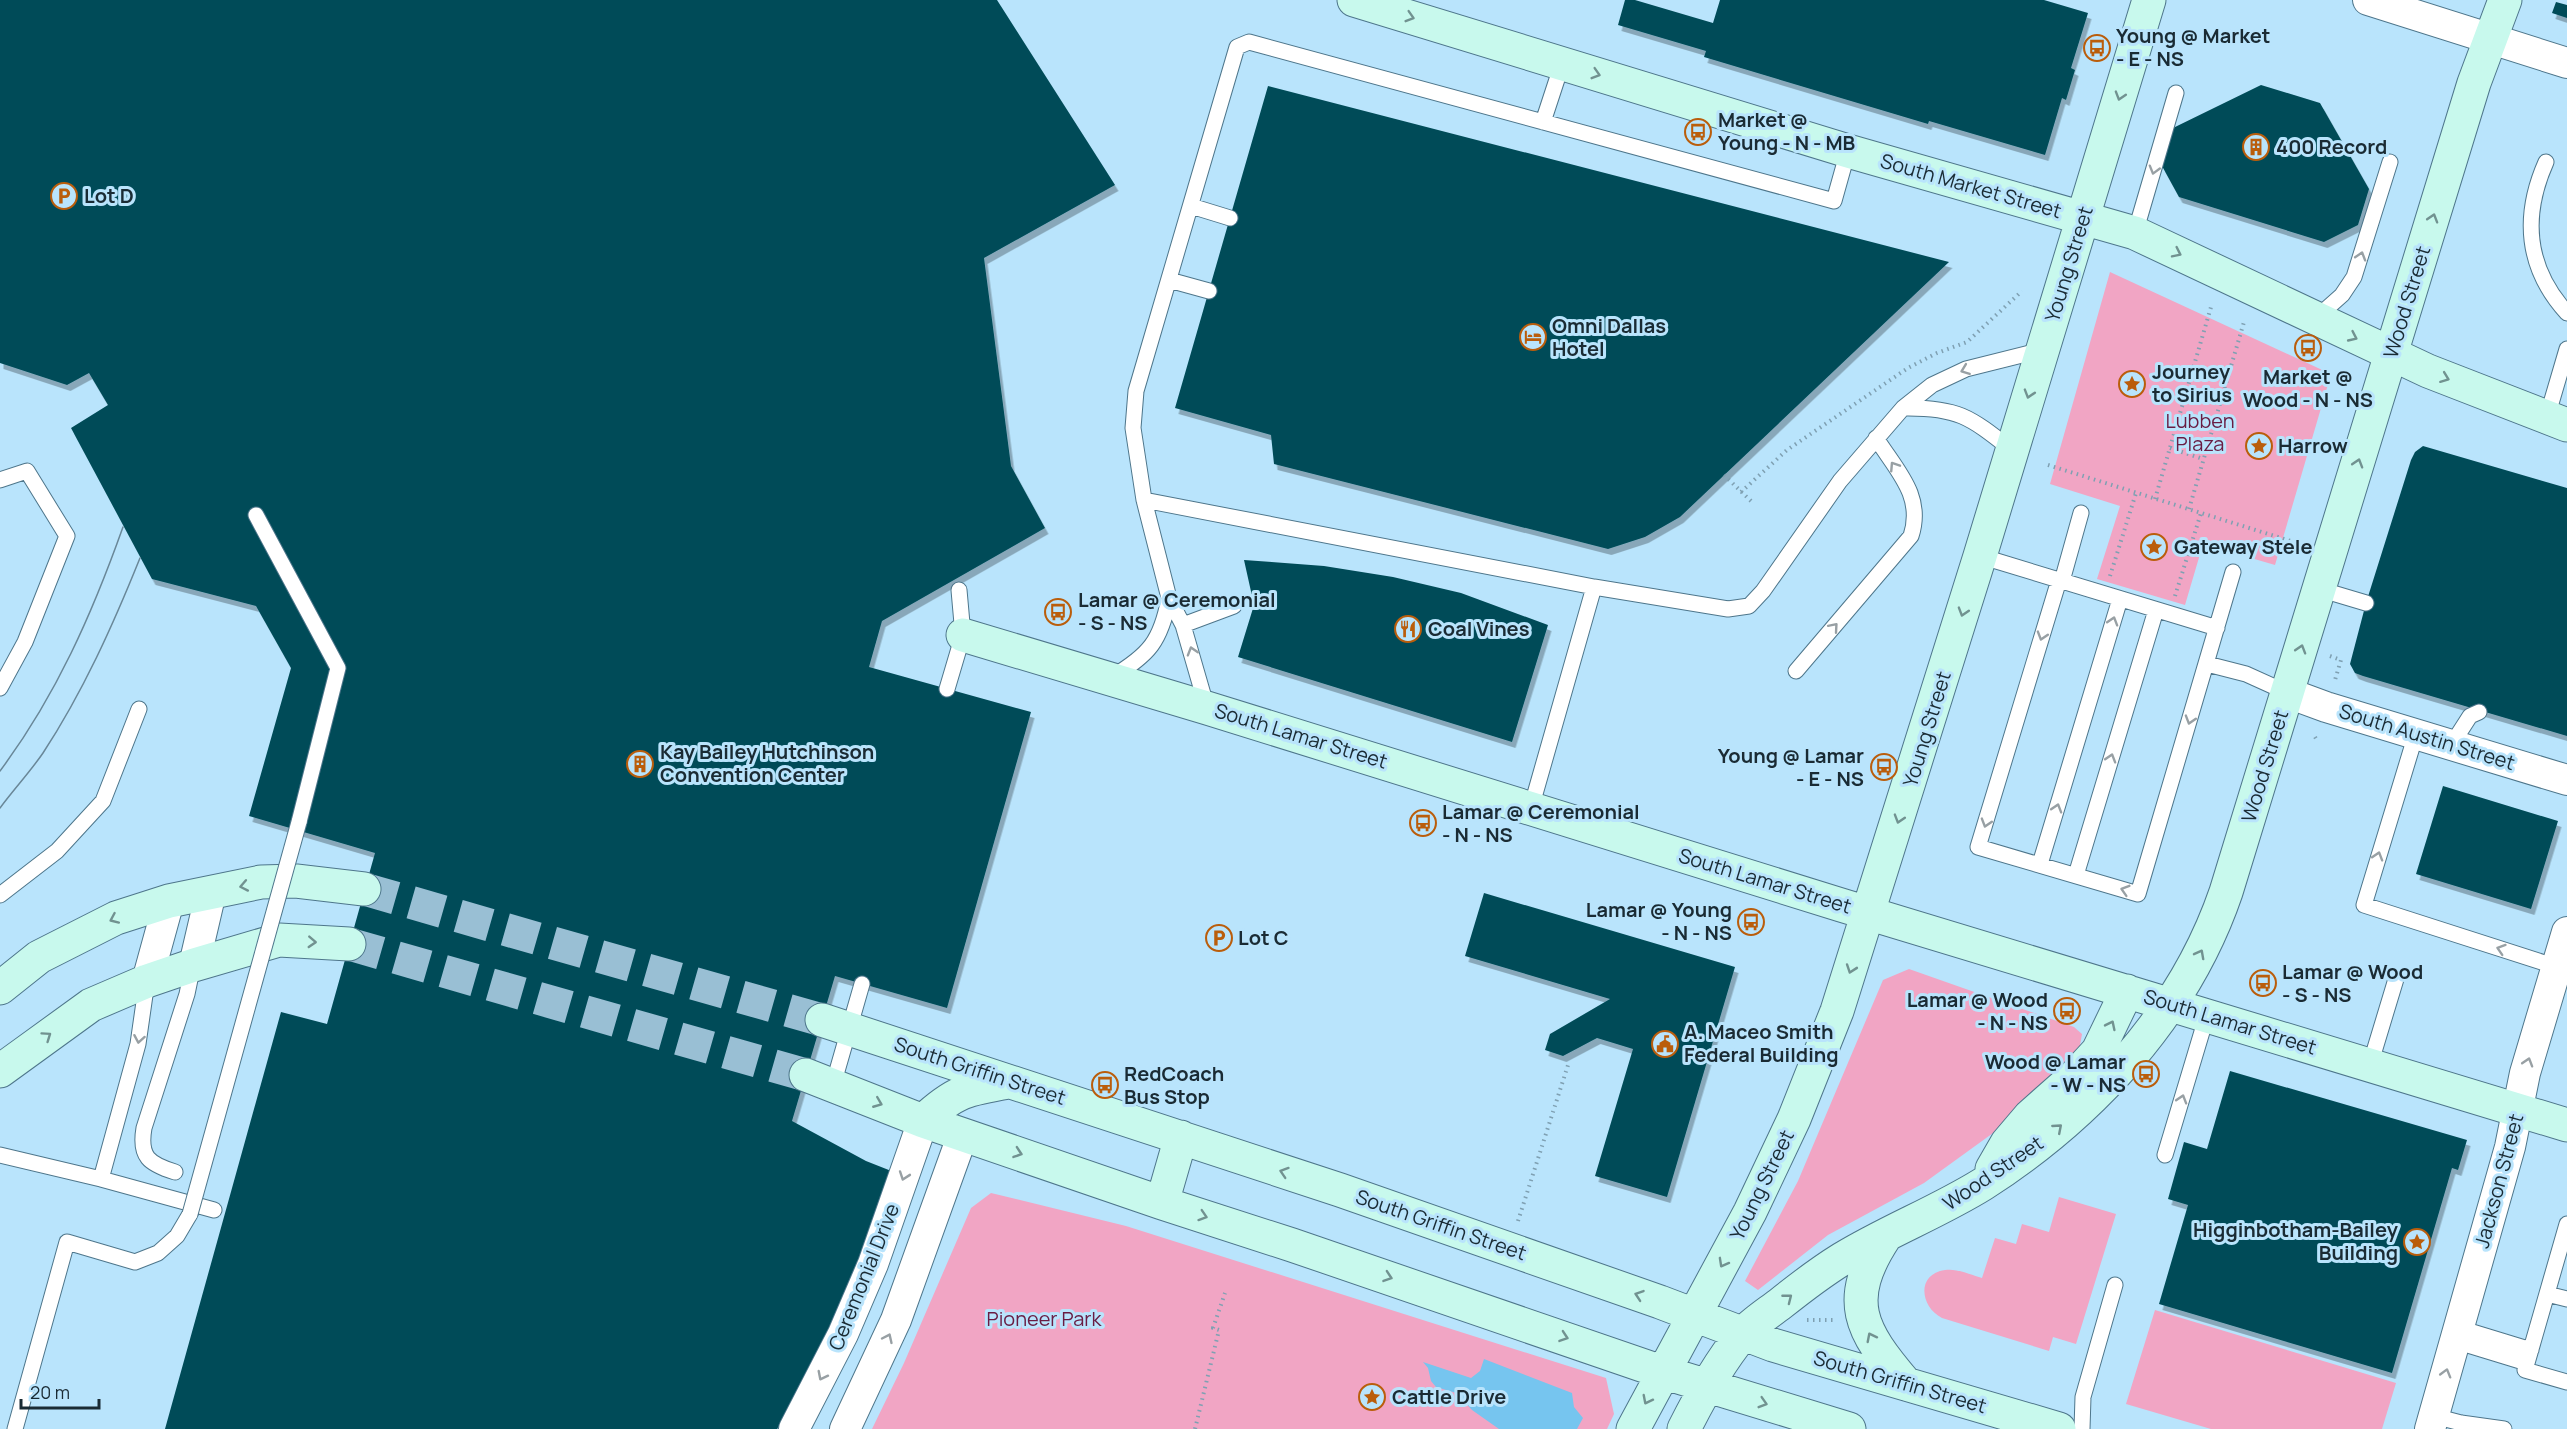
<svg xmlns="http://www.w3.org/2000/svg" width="2567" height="1429" font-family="Manrope,sans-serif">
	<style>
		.green { fill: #f1a5c4 }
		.water { fill: #76c5ef }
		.building { fill: #044c58; filter: url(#shadow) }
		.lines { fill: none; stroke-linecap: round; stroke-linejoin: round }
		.secondary-tunnel { stroke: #99bfd4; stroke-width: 33; stroke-dasharray: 33 16; stroke-linecap: butt }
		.lane-casing { stroke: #4e768b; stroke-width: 17 }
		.street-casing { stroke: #4e768b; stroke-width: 32 }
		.secondary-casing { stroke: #4e768b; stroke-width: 35 }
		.path { stroke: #7fa0b2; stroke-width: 4; stroke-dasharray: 1.5 4.5; stroke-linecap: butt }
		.lane { stroke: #fff; stroke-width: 15 }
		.street { stroke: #fff; stroke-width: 30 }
		.secondary { stroke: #c8f9ed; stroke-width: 33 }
		.tram { stroke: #698798; stroke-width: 1.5 }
		.lane-bridge-casing { stroke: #4e768b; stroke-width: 17; stroke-linecap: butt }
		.lane-bridge { stroke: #fff; stroke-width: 15 }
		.oneway { stroke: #719290 }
		.oneway2 { stroke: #98a0a4 }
		.labels { text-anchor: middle; stroke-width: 6; stroke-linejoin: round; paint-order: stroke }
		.poi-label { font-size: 20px; font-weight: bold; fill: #1a2b34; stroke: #b9e4fc; text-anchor: start }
		.street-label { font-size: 20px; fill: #1a2b34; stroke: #b9e4fc }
		.park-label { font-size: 20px; fill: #691c43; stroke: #b9e4fc }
	</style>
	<defs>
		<filter id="shadow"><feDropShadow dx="3.5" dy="6" stdDeviation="0" flood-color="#0004"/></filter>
	</defs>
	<rect width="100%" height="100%" fill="#b9e4fc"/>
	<path class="green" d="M 2110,272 L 2331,374 L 2275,565 L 2203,544 L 2185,605 L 2097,579 L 2120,506 L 2050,484 Z
		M 1909,969 L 2074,1027 L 2082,1034 L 2079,1051 L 2000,1128 L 1924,1183 L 1828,1235 L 1758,1290 L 1745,1281 L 1798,1181 L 1883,980 Z
		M 991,1193 L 1126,1226 L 1606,1378 L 1614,1414 L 1607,1429 L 872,1429 L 904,1363 L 971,1208 Z
		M 2059,1197 L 2116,1214 L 2076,1344 L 2053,1337 L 2049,1351 L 1942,1318 C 1920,1307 1916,1274 1945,1270 C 1957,1268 1971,1275 1982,1278 L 1995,1238 L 2016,1244 L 2022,1224 L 2049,1232 Z
		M 2155,1310 L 2396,1383 L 2382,1429 L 2211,1429 L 2126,1404 Z"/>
	<path class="water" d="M 1484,1359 L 1572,1393 L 1574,1407 L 1583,1418 L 1577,1429 L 1499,1429 L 1472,1410 L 1456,1393 L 1436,1387 L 1431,1381 L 1428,1368 L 1423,1362 L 1471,1378 L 1480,1371 Z"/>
	<path class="building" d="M 0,0 L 997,0 L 1115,185 L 984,258 L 1011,466 L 1045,528 L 882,621 L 869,667 L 1031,712 L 947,1008 L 835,976 L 792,1121 L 866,1161 L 904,1176 L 815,1365 L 777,1429 L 165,1429 L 281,1012 L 327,1024 L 375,853 L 249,816 L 291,668 L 256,606 L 152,579 L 71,428 L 108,405 L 89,373 L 67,385 L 0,363 Z
		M 1625,0 L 1635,0 L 1713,23 L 1720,0 L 2044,0 L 2088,13 L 2071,68 L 2075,70 L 2066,100 L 2062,98 L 2045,155 L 1929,121 L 1928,124 L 1704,57 L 1706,51 L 1618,25 Z
		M 2556,2 L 2567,5 L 2567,18 L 2552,13 Z
		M 2261,85 L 2320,103 L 2369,189 L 2358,225 L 2324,242 L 2179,197 L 2162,166 L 2173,128 Z
		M 1268,86 L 1949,262 L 1680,517 L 1645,537 L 1608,549 L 1274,464 L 1271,435 L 1175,408 Z
		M 2423,446 L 2567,488 L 2567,736 L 2363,676 L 2355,673 L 2350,664 L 2366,603 L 2411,460 L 2415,452 Z
		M 1244,560 L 1324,566 L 1393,577 L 1461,593 L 1548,625 L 1512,742 L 1238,657 L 1254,605 Z
		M 2443,786 L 2558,821 L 2531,909 L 2416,874 Z
		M 1484,893 L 1735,967 L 1667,1197 L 1595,1176 L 1633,1049 L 1597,1038 L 1563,1056 L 1545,1050 L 1550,1034 L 1610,999 L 1465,956 Z
		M 2230,1071 L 2467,1140 L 2458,1170 L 2452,1168 L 2392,1373 L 2159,1304 L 2188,1205 L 2168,1199 L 2184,1142 L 2207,1149 Z"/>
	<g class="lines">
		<path class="secondary-tunnel" d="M 364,889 L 822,1020
			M 349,944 L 806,1075"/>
		<defs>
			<path id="lane" d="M 1543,122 L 1562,64
				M 2546,162 C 2522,216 2526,268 2567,313
				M 1191,206 L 1230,218
				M 2135,233 L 2176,93
				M 1169,280 L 1209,291
				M 2315,319 L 2342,295 L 2354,277 L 2390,162
				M 1903,408 C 1958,407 1970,417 2012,450
				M 2547,417 L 2567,349
				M 0,480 L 27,471 L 67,536 L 25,642 L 0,688
				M 1144,500 L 1594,587 L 1728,609 L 1749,606 L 1763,591 L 1840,481 L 1903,408 L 1932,385 L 1966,369 L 2042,350
				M 256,515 L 338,668 L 299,822
				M 1980,556 L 2217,628
				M 2059,580 L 1978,847 L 2138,894 L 2233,572
				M 2062,581 L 2081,513
				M 2319,589 L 2366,603
				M 1183,625 L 1234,606
				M 2207,664 L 2246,674 L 2288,693
				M 1796,671 L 1911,536 C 1924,496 1897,471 1876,438
				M 1112,677 C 1149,655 1161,641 1169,598
				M 947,689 L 963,635 L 959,590
				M 1207,708 L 1183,625 L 1169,598 L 1144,500 L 1133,428 L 1136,391 L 1237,47 L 1249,42 L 1834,201 L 1848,151
				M 2416,734 L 2364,905 L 2557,967
				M 2452,744 L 2470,716 L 2479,712
				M 1531,808 L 1594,587
				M 2040,864 L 2120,599
				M 2076,875 L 2156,610
				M 0,895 L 57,851 L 103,801 L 139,709
				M 2370,1065 L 2396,979
				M 833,1085 L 862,984
				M 0,1155 L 101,1179 L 214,1210
				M 2165,1155 L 2207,1015
				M 175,1172 C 149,1164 139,1157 144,1128 L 187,994 L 193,965
				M 101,1179 L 138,1044 L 147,981
				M 2567,1224 L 2525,1370 L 2567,1382
				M 2547,1294 L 2567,1299
				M 2459,1328 L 2531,1350
				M 2455,1341 L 2527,1363
				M 2434,1416 L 2461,1423 L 2504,1429
				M 15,1429 L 67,1242 L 135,1262 L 158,1253 L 177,1236 L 190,1214
				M 2082,1429 L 2083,1397 L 2115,1285"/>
			<path id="street" d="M 2368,0 L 2567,63
				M 2288,693 L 2326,707 L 2567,780
				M 194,965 L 211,892
				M 147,981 L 169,901
				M 794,1429 L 843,1334 L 873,1264 L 923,1121
				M 845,1429 L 896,1320 L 963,1134
				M 2430,1429 L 2510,1147 L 2525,1073 L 2567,932"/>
			<path id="secondary" d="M 1354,0 L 1848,151 L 2135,233 L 2428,371 L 2567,425
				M 963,635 L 1207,708 L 1841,905 L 2567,1125
				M 0,988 L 39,957 L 116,918 L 169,901 L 261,882 L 296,881 L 364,889
				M 822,1020 L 1340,1190 L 1660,1302 L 1773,1345 L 2059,1429
				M 0,1071 L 91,1005 L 147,981 L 194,965 L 279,940 L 349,944
				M 806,1075 L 923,1121 L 1162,1203 L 1292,1245 L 1662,1372 L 1849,1429
				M 923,1121 C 955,1091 967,1089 1009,1082
				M 1992,1169 L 2007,1143 L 2030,1116 L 2074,1077 L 2098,1051 L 2127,991
				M 1162,1203 L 1181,1137
				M 1885,1237 C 1843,1301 1860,1330 1906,1384
				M 1633,1429 L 1750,1212 L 1794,1119 L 1837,1011 L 1980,556 L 2149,0
				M 1684,1429 C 1700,1397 1718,1364 1741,1336 C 1751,1324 1767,1314 1780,1304 C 1800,1288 1821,1272 1842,1259 C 1888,1231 1938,1212 1983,1184 C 2090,1115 2184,1015 2226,892 L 2474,83 L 2505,0"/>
		</defs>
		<use href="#lane" class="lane-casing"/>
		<use href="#street" class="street-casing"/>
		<use href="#secondary" class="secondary-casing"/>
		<path class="path" d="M 2186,394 L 2220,404
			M 2170,448 L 2203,459
			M 2048,465 L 2297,543
			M 1724,475 L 1752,502
			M 1741,492 L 1787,450 L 1908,368 L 1937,353 L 1967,342 L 2022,291
			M 2155,499 L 2211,307
			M 2189,509 L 2244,322
			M 2110,576 L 2136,493
			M 2175,596 L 2201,513
			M 2330,656 L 2341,660 L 2335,680
			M 2315,737 L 2317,740
			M 1518,1221 L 1569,1062
			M 1807,1320 L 1836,1320
			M 1195,1429 L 1219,1330 L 1213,1328 L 1225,1293"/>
		<use href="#lane" class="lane"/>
		<use href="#street" class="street"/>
		<use href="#secondary" class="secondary"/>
		<path class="tram" d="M 0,771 C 56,696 92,614 123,527
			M 0,808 C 14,789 30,772 43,753 C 83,692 113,625 140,558"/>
		<defs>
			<path id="lane-bridge" d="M 190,1214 L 299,822"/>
		</defs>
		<use href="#lane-bridge" class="lane-bridge-casing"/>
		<use href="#lane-bridge" class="lane-bridge"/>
	</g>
	<defs><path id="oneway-chevron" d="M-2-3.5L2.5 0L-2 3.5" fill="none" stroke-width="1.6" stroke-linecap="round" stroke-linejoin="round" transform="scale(1.5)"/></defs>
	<g class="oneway">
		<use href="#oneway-chevron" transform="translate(1410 17) rotate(17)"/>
		<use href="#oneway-chevron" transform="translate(1596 74) rotate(17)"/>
		<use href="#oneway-chevron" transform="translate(2120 96) rotate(107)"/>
		<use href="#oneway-chevron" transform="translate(2433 218) rotate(-73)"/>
		<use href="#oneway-chevron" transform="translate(2177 253) rotate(26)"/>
		<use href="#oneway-chevron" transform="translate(2353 337) rotate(25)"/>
		<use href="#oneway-chevron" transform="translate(2445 378) rotate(21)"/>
		<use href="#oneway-chevron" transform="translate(2029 394) rotate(107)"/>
		<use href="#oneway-chevron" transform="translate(2358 463) rotate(-73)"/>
		<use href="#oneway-chevron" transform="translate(1963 612) rotate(107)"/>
		<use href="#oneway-chevron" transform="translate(2301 649) rotate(-73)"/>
		<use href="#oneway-chevron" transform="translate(1899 819) rotate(107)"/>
		<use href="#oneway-chevron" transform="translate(244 886) rotate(169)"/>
		<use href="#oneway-chevron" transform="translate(114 919) rotate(156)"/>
		<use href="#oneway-chevron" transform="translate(312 942) rotate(3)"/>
		<use href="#oneway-chevron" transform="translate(2200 954) rotate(-62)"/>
		<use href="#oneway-chevron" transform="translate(1851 969) rotate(109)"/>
		<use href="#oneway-chevron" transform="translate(2111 1025) rotate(-64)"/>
		<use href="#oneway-chevron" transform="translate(47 1036) rotate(-35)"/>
		<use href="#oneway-chevron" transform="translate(878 1103) rotate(22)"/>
		<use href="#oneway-chevron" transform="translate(2058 1128) rotate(-41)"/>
		<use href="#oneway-chevron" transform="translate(1018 1153) rotate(19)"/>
		<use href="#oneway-chevron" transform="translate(1284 1172) rotate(-162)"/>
		<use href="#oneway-chevron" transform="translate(1203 1216) rotate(18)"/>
		<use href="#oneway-chevron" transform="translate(1723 1263) rotate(119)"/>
		<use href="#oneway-chevron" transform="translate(1388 1277) rotate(19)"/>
		<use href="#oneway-chevron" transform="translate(1639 1295) rotate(-161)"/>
		<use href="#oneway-chevron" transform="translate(1788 1298) rotate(-38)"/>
		<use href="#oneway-chevron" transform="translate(1564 1337) rotate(19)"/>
		<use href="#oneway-chevron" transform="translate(1871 1337) rotate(-117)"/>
		<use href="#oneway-chevron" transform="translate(1647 1400) rotate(117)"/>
		<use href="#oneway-chevron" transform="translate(1763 1403) rotate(17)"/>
	</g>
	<g class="oneway2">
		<use href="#oneway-chevron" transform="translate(2154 170) rotate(106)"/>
		<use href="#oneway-chevron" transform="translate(2361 256) rotate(-73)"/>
		<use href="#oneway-chevron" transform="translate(1965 370) rotate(159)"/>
		<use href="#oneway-chevron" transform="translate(1894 466) rotate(-123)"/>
		<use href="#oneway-chevron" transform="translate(2113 621) rotate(-73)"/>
		<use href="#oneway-chevron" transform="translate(1834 627) rotate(-49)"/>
		<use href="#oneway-chevron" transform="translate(2042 636) rotate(107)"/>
		<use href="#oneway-chevron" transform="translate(1192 651) rotate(-107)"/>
		<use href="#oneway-chevron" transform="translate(2190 720) rotate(107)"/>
		<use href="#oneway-chevron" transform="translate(2111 758) rotate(-73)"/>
		<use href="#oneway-chevron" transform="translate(2057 808) rotate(-73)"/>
		<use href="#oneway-chevron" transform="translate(1986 823) rotate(107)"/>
		<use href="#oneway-chevron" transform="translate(2378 856) rotate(-73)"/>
		<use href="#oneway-chevron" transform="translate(2125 890) rotate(-163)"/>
		<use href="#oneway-chevron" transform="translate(2501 949) rotate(-162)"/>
		<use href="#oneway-chevron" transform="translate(139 1039) rotate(100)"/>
		<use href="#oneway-chevron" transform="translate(2528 1062) rotate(-73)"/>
		<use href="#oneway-chevron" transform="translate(2182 1099) rotate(-73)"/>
		<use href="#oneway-chevron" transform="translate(904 1176) rotate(109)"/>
		<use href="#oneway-chevron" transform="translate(888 1338) rotate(-65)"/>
		<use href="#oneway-chevron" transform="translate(2446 1373) rotate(-74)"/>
		<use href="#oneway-chevron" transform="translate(822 1376) rotate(117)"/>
	</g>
	<defs>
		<symbol id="bus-ring" viewBox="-11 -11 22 22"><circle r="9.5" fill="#b9e4fc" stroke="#ba5d0b" stroke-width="1.5"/><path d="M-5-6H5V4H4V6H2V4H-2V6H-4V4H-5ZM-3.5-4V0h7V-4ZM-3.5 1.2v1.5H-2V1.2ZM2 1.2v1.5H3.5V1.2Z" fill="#ba5d0b"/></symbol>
		<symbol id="building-ring" viewBox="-11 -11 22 22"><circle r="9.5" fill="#b9e4fc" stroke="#ba5d0b" stroke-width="1.5"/><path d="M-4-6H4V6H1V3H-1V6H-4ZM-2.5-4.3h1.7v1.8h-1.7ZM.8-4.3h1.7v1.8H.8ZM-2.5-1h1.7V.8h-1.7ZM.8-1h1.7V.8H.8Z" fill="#ba5d0b"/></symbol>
		<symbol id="parking-ring" viewBox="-11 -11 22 22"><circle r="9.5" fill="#b9e4fc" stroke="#ba5d0b" stroke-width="1.5"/><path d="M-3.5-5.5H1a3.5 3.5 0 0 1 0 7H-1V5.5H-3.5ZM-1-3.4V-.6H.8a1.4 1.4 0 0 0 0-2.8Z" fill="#ba5d0b"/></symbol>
		<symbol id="hotel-ring" viewBox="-11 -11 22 22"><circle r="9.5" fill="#b9e4fc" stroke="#ba5d0b" stroke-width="1.5"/><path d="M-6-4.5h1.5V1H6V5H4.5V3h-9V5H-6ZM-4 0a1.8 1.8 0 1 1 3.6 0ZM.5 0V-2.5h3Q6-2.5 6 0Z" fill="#ba5d0b"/></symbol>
		<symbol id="sight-ring" viewBox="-11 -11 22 22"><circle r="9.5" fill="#b9e4fc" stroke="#ba5d0b" stroke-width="1.5"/><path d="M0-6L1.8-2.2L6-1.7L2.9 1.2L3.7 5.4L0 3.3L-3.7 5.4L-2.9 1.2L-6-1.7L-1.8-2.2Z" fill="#ba5d0b"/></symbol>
		<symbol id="restaurant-ring" viewBox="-11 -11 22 22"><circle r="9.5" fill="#b9e4fc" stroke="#ba5d0b" stroke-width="1.5"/><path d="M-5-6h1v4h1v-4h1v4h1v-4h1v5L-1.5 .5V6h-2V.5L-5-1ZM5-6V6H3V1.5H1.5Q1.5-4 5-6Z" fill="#ba5d0b"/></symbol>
		<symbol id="civic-ring" viewBox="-11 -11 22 22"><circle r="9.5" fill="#b9e4fc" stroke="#ba5d0b" stroke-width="1.5"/><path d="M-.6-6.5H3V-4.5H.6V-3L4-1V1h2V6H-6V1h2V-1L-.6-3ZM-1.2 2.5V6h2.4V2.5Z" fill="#ba5d0b"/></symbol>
	</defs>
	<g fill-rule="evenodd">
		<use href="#bus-ring" x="2082" y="33" width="30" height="30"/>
		<use href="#bus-ring" x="1683" y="117" width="30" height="30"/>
		<use href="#building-ring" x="2241" y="132" width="30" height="30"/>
		<use href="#parking-ring" x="49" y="181" width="30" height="30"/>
		<use href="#hotel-ring" x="1518" y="322" width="30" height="30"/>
		<use href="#bus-ring" x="2293" y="333" width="30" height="30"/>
		<use href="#sight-ring" x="2117" y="369" width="30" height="30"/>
		<use href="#sight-ring" x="2244" y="431" width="30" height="30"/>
		<use href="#sight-ring" x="2139" y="532" width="30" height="30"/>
		<use href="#bus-ring" x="1043" y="597" width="30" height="30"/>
		<use href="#restaurant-ring" x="1393" y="614" width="30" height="30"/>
		<use href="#building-ring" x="625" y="749" width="30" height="30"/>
		<use href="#bus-ring" x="1869" y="752" width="30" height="30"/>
		<use href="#bus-ring" x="1408" y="808" width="30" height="30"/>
		<use href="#bus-ring" x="1736" y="907" width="30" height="30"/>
		<use href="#parking-ring" x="1204" y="923" width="30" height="30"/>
		<use href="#bus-ring" x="2248" y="968" width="30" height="30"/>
		<use href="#bus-ring" x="2052" y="996" width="30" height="30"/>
		<use href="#civic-ring" x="1650" y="1029" width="30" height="30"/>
		<use href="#bus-ring" x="2131" y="1059" width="30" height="30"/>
		<use href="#bus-ring" x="1090" y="1070" width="30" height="30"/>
		<use href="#sight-ring" x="2402" y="1227" width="30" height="30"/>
		<use href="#sight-ring" x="1357" y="1382" width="30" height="30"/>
	</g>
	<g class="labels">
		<g class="poi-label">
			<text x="2116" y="43">Young @ Market<tspan x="2116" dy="23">- E - NS</tspan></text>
			<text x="1718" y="127">Market @<tspan x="1718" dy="23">Young - N - MB</tspan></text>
			<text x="2276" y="154">400 Record</text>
			<text x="84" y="203">Lot D</text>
			<text x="1552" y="333">Omni Dallas<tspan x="1552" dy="23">Hotel</tspan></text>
			<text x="2152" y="379">Journey<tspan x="2152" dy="23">to Sirius</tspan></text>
			<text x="2308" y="384" text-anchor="middle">Market @<tspan x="2308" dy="23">Wood - N - NS</tspan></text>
			<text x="2278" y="453">Harrow</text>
			<text x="2174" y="554">Gateway Stele</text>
			<text x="1078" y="607">Lamar @ Ceremonial<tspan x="1078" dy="23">- S - NS</tspan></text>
			<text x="1428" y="636">Coal Vines</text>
			<text x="660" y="759">Kay Bailey Hutchinson<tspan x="660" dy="23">Convention Center</tspan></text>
			<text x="1864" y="763" text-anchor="end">Young @ Lamar<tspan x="1864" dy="23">- E - NS</tspan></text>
			<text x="1442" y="819">Lamar @ Ceremonial<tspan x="1442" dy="23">- N - NS</tspan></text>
			<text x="1732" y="917" text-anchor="end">Lamar @ Young<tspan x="1732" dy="23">- N - NS</tspan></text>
			<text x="1238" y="945">Lot C</text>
			<text x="2282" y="979">Lamar @ Wood<tspan x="2282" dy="23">- S - NS</tspan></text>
			<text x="2048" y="1007" text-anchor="end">Lamar @ Wood<tspan x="2048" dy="23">- N - NS</tspan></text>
			<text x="1684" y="1039">A. Maceo Smith<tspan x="1684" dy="23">Federal Building</tspan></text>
			<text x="2126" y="1069" text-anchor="end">Wood @ Lamar<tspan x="2126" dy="23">- W - NS</tspan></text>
			<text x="1124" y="1081">RedCoach<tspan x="1124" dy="23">Bus Stop</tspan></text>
			<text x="2398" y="1237" text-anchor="end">Higginbotham-Bailey<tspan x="2398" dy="23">Building</tspan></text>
			<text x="1392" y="1404">Cattle Drive</text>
		</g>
		<g class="street-label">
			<text transform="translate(1971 186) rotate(16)" y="7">South Market Street</text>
			<text transform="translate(2069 264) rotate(-73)" y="7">Young Street</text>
			<text transform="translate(2407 302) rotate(-73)" y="7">Wood Street</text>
			<text transform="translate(1927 729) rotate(-73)" y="7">Young Street</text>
			<text transform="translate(1301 736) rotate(17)" y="7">South Lamar Street</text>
			<text transform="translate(2427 737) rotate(17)" y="7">South Austin Street</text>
			<text transform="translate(2265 766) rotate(-73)" y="7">Wood Street</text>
			<text transform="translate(1765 881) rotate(17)" y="7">South Lamar Street</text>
			<text transform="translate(2230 1022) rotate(17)" y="7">South Lamar Street</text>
			<text transform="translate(980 1071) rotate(18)" y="7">South Griffin Street</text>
			<text transform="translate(1993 1173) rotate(-34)" y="7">Wood Street</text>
			<text transform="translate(2499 1181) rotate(-75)" y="7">Jackson Street</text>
			<text transform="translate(1762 1185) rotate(-64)" y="7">Young Street</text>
			<text transform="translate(1441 1225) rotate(19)" y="7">South Griffin Street</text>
			<text transform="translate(864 1277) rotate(-68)" y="7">Ceremonial Drive</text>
			<text transform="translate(1900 1382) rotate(16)" y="7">South Griffin Street</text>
		</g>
		<g class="park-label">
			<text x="2200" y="428">Lubben<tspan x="2200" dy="23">Plaza</tspan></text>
			<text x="1044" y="1326">Pioneer Park</text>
		</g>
	</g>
	<path d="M21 1399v9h78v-9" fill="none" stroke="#1a2b34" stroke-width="3"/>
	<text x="30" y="1399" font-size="18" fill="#1a2b34" stroke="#b9e4fc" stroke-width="4.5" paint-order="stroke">20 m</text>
</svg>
